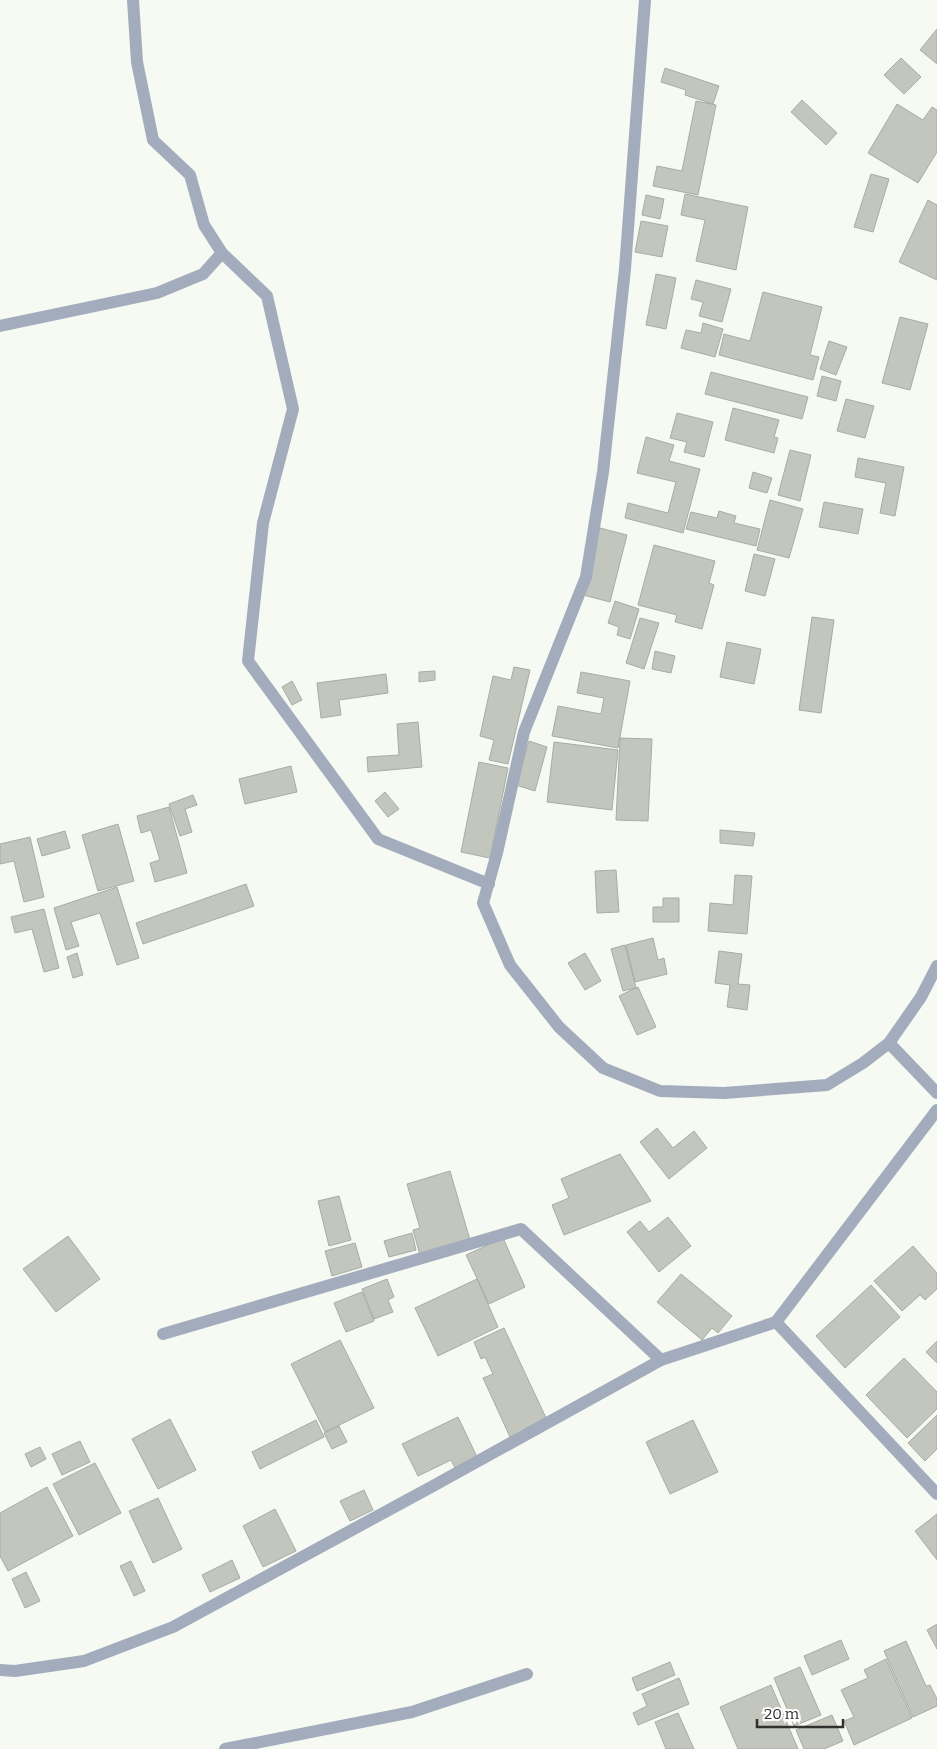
<svg xmlns="http://www.w3.org/2000/svg" width="937" height="1749" font-family="Bitter,serif">
	<style>
		.building { fill: #c2c6bd; stroke: #a8aca4 }
		.lines { fill: none; stroke-linecap: round; stroke-linejoin: round }
		.minor { stroke: #a3acbd; stroke-width: 12 }
	</style>
	<rect width="100%" height="100%" fill="#f6faf2"/>
	<path class="building" d="M 937,29 L 937,64 L 920,50 Z
		M 901,58 L 921,77 L 904,94 L 884,75 Z
		M 665,68 L 719,86 L 713,104 L 685,95 L 686,90 L 661,82 Z
		M 802,100 L 837,133 L 826,145 L 791,112 Z
		M 696,101 L 716,105 L 698,195 L 653,186 L 657,166 L 682,171 Z
		M 897,104 L 923,120 L 932,107 L 937,110 L 937,152 L 918,183 L 868,153 Z
		M 871,174 L 889,179 L 873,232 L 854,227 Z
		M 685,194 L 748,207 L 736,270 L 696,261 L 705,220 L 681,215 Z
		M 646,195 L 664,199 L 660,219 L 642,215 Z
		M 928,200 L 937,205 L 937,280 L 899,262 Z
		M 641,221 L 668,226 L 662,257 L 635,252 Z
		M 656,274 L 676,278 L 666,329 L 646,325 Z
		M 696,280 L 731,289 L 722,322 L 699,316 L 703,302 L 691,299 Z
		M 763,292 L 822,307 L 810,355 L 819,357 L 813,380 L 719,355 L 724,334 L 750,341 Z
		M 900,317 L 928,324 L 910,390 L 882,383 Z
		M 703,323 L 723,329 L 715,357 L 681,348 L 686,330 L 701,333 Z
		M 829,341 L 847,347 L 836,375 L 820,369 Z
		M 711,372 L 808,397 L 802,419 L 705,394 Z
		M 822,376 L 841,381 L 836,401 L 817,396 Z
		M 846,399 L 874,406 L 865,438 L 837,431 Z
		M 733,408 L 779,420 L 774,437 L 778,438 L 774,453 L 725,440 Z
		M 677,413 L 713,422 L 704,457 L 684,452 L 687,442 L 670,438 Z
		M 646,437 L 674,445 L 669,461 L 700,469 L 683,533 L 625,518 L 628,503 L 668,513 L 676,482 L 637,473 Z
		M 790,450 L 811,455 L 800,501 L 778,495 Z
		M 858,458 L 904,467 L 895,516 L 880,513 L 886,483 L 855,477 Z
		M 753,472 L 772,478 L 767,493 L 749,488 Z
		M 770,500 L 803,509 L 789,558 L 757,550 Z
		M 824,502 L 863,509 L 858,534 L 819,527 Z
		M 719,511 L 736,516 L 734,523 L 760,529 L 756,546 L 686,529 L 691,512 L 717,518 Z
		M 600,528 L 627,535 L 610,602 L 583,595 Z
		M 654,545 L 715,561 L 709,583 L 714,585 L 702,629 L 675,622 L 677,615 L 638,605 Z
		M 754,554 L 775,559 L 765,596 L 745,591 Z
		M 615,601 L 639,609 L 630,639 L 617,635 L 619,627 L 608,623 Z
		M 812,617 L 834,620 L 821,713 L 799,710 Z
		M 640,618 L 659,623 L 644,669 L 626,663 Z
		M 727,642 L 761,649 L 754,684 L 720,677 Z
		M 655,651 L 675,656 L 671,673 L 652,669 Z
		M 514,667 L 530,670 L 508,764 L 489,760 L 494,740 L 480,736 L 493,676 L 511,680 Z
		M 435,671 L 435,680 L 419,682 L 419,672 Z
		M 581,672 L 630,681 L 618,748 L 552,736 L 558,706 L 601,714 L 604,698 L 577,693 Z
		M 386,674 L 388,693 L 339,700 L 341,715 L 321,718 L 317,683 Z
		M 292,681 L 302,700 L 292,705 L 282,687 Z
		M 418,722 L 422,767 L 368,772 L 367,757 L 399,755 L 397,724 Z
		M 620,738 L 652,739 L 648,821 L 616,820 Z
		M 529,741 L 547,747 L 535,791 L 516,785 Z
		M 554,742 L 618,750 L 612,810 L 547,802 Z
		M 479,762 L 508,768 L 490,858 L 461,852 Z
		M 291,766 L 297,792 L 245,804 L 239,779 Z
		M 385,792 L 399,809 L 388,817 L 375,801 Z
		M 193,795 L 197,805 L 185,809 L 192,832 L 180,836 L 169,804 Z
		M 169,807 L 187,873 L 155,882 L 150,863 L 160,860 L 151,830 L 141,833 L 137,816 Z
		M 118,824 L 134,881 L 98,891 L 82,835 Z
		M 720,830 L 755,833 L 753,846 L 720,843 Z
		M 65,831 L 70,848 L 42,856 L 37,839 Z
		M 30,837 L 44,897 L 24,902 L 14,861 L 0,864 L 0,844 Z
		M 616,870 L 619,912 L 597,913 L 595,871 Z
		M 735,875 L 752,876 L 747,934 L 708,931 L 710,903 L 733,905 Z
		M 246,884 L 254,906 L 143,944 L 136,923 Z
		M 117,887 L 139,958 L 117,965 L 100,913 L 71,922 L 79,946 L 66,950 L 54,908 Z
		M 663,898 L 679,898 L 679,922 L 653,922 L 653,907 L 663,907 Z
		M 44,909 L 59,968 L 44,972 L 32,929 L 15,933 L 11,917 Z
		M 653,938 L 658,960 L 664,958 L 667,974 L 635,982 L 626,945 Z
		M 625,945 L 636,988 L 623,991 L 611,949 Z
		M 719,951 L 742,954 L 738,984 L 750,985 L 747,1010 L 727,1007 L 730,985 L 715,983 Z
		M 77,953 L 83,975 L 73,978 L 67,957 Z
		M 585,953 L 601,981 L 585,990 L 568,963 Z
		M 638,987 L 656,1027 L 637,1035 L 619,996 Z
		M 657,1128 L 673,1148 L 694,1131 L 707,1148 L 669,1179 L 640,1142 Z
		M 620,1154 L 651,1201 L 564,1235 L 552,1205 L 569,1198 L 561,1179 Z
		M 450,1171 L 470,1240 L 420,1255 L 413,1230 L 420,1228 L 407,1184 Z
		M 339,1196 L 351,1240 L 329,1246 L 318,1201 Z
		M 668,1217 L 691,1246 L 659,1272 L 627,1232 L 640,1221 L 649,1232 Z
		M 412,1233 L 416,1250 L 389,1257 L 384,1241 Z
		M 68,1236 L 100,1279 L 56,1312 L 23,1269 Z
		M 503,1238 L 525,1287 L 489,1304 L 466,1255 Z
		M 355,1243 L 362,1267 L 332,1276 L 325,1251 Z
		M 913,1246 L 937,1273 L 937,1289 L 925,1300 L 920,1295 L 902,1311 L 874,1281 Z
		M 681,1274 L 732,1316 L 718,1333 L 712,1328 L 702,1340 L 657,1302 Z
		M 387,1279 L 394,1297 L 388,1300 L 393,1312 L 374,1319 L 362,1289 Z
		M 477,1279 L 498,1327 L 438,1356 L 415,1308 Z
		M 871,1285 L 900,1317 L 845,1368 L 816,1336 Z
		M 362,1292 L 374,1321 L 346,1332 L 334,1303 Z
		M 504,1328 L 547,1420 L 510,1437 L 483,1378 L 493,1374 L 485,1357 L 481,1359 L 474,1342 Z
		M 340,1340 L 374,1408 L 325,1432 L 291,1364 Z
		M 937,1341 L 937,1363 L 926,1352 Z
		M 904,1358 L 937,1392 L 937,1409 L 907,1438 L 866,1395 Z
		M 937,1415 L 937,1449 L 925,1461 L 908,1443 Z
		M 458,1417 L 478,1459 L 456,1470 L 451,1460 L 418,1476 L 402,1444 Z
		M 170,1419 L 196,1470 L 158,1489 L 132,1439 Z
		M 316,1420 L 324,1437 L 260,1469 L 252,1452 Z
		M 693,1420 L 718,1472 L 670,1494 L 646,1442 Z
		M 339,1426 L 347,1442 L 332,1449 L 324,1433 Z
		M 80,1441 L 90,1462 L 62,1475 L 52,1454 Z
		M 40,1447 L 46,1459 L 31,1467 L 25,1454 Z
		M 95,1463 L 121,1513 L 79,1535 L 53,1484 Z
		M 47,1487 L 73,1536 L 8,1571 L 0,1556 L 0,1513 Z
		M 364,1490 L 373,1510 L 350,1521 L 340,1501 Z
		M 158,1498 L 182,1549 L 153,1563 L 129,1511 Z
		M 275,1509 L 296,1551 L 263,1567 L 243,1526 Z
		M 937,1514 L 937,1560 L 915,1531 Z
		M 232,1560 L 240,1578 L 210,1592 L 202,1575 Z
		M 131,1561 L 145,1591 L 134,1596 L 120,1566 Z
		M 26,1572 L 40,1601 L 25,1608 L 12,1579 Z
		M 937,1624 L 937,1649 L 927,1630 Z
		M 841,1640 L 849,1659 L 812,1675 L 804,1656 Z
		M 906,1641 L 926,1686 L 930,1685 L 937,1699 L 937,1706 L 913,1717 L 884,1651 Z
		M 886,1659 L 912,1718 L 854,1745 L 844,1721 L 854,1717 L 841,1690 L 868,1678 L 864,1670 Z
		M 670,1662 L 675,1675 L 637,1691 L 632,1678 Z
		M 800,1667 L 821,1715 L 794,1726 L 774,1678 Z
		M 679,1678 L 689,1704 L 638,1725 L 633,1713 L 647,1706 L 642,1694 Z
		M 771,1685 L 798,1749 L 738,1749 L 720,1707 Z
		M 678,1713 L 694,1749 L 666,1749 L 655,1722 Z
		M 832,1715 L 843,1741 L 824,1749 L 804,1749 L 796,1730 Z"/>
	<g class="lines">
		<path class="minor" d="M 133,0 L 137,62 L 153,140 L 190,175 L 204,225 L 222,253 L 267,296 L 293,409 L 263,523 L 248,661 L 378,839 L 489,884
			M 645,0 L 625,269 L 603,472 L 586,577 L 524,732 L 497,853 L 483,903 L 510,965 L 559,1027 L 603,1068 L 660,1091 L 724,1093 L 827,1085 L 863,1063 L 889,1043 L 921,997 L 937,966
			M 0,326 L 157,293 L 203,274 L 222,253
			M 889,1043 L 937,1093
			M 776,1322 L 937,1494
			M 163,1334 L 521,1229 L 661,1360
			M 0,1670 L 15,1671 L 84,1661 L 173,1627 L 433,1486 L 661,1360 L 776,1322 L 937,1110
			M 225,1749 L 412,1712 L 527,1674"/>
	</g>
	<path d="M757 1719v8h86v-8" fill="none" stroke="#31322f" stroke-width="2.5"/>
	<text x="764" y="1719" font-size="15" fill="#31322f" stroke="#ffffff" stroke-width="4" paint-order="stroke">20 m</text>
</svg>
